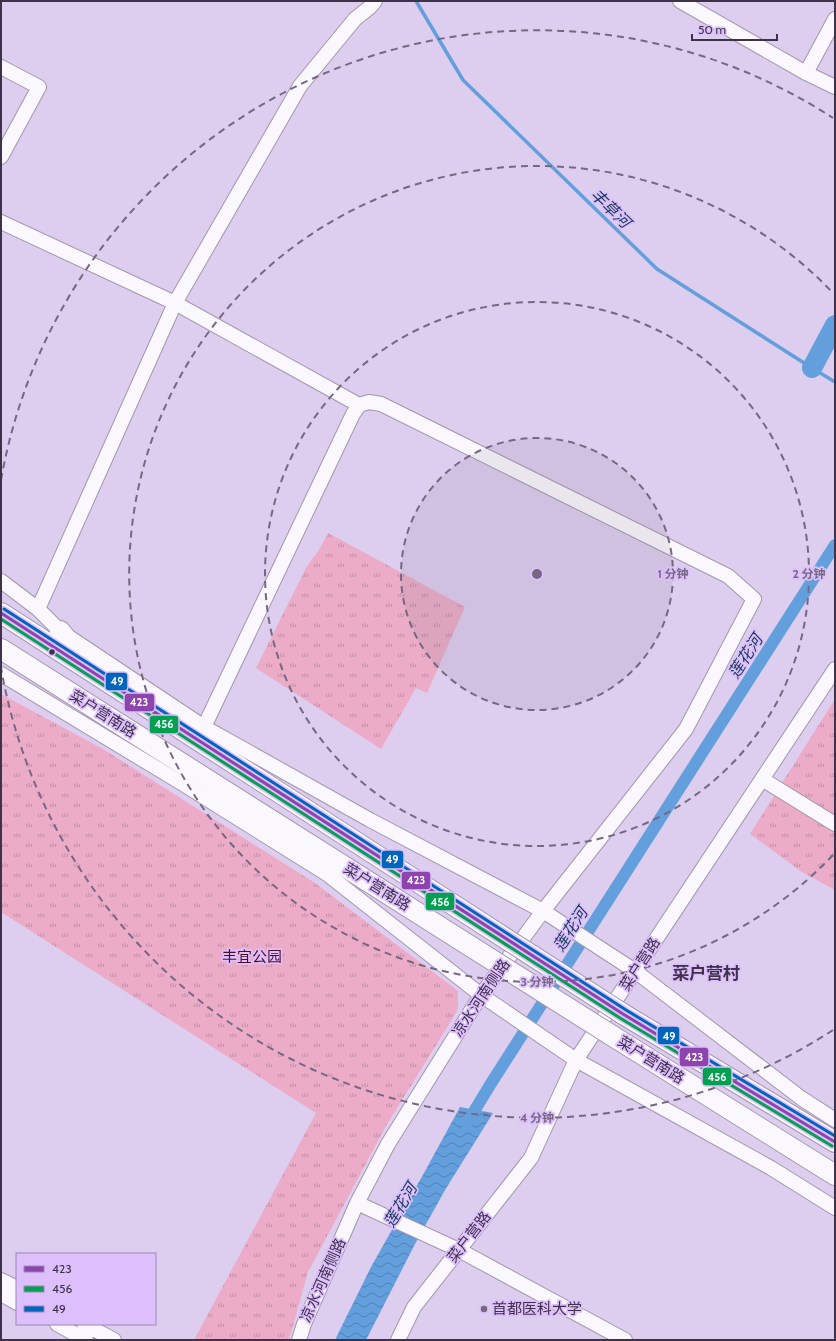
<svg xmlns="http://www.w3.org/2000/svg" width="836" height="1341" font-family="Cabin,'Noto Sans SC',sans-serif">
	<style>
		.grass { fill: url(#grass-tufts) }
		.water { fill: url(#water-waves) }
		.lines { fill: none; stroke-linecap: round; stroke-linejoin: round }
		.stream { stroke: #629fdc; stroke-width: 3.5 }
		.canal { stroke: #629fdc; stroke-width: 12 }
		.river { stroke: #629fdc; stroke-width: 20 }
		.minor-casing { stroke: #a397af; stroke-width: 16 }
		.highway-casing { stroke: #a397af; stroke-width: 22 }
		.minor { stroke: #faf8fc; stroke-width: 14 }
		.highway { stroke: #faf8fc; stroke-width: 20 }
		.highway-bridge-casing { stroke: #a397af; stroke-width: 22; stroke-linecap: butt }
		.highway-bridge { stroke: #faf8fc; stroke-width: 20 }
		.bus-1-casing { stroke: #ddbffc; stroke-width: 6 }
		.bus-2-casing { stroke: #ddbffc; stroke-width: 6 }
		.bus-3-casing { stroke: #ddbffc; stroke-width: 6 }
		.bus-1 { stroke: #8e44ad; stroke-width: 3 }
		.bus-2 { stroke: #03a051; stroke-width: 3 }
		.bus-3 { stroke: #0065bd; stroke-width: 3 }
		.ring { fill: none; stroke: #766883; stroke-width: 2; stroke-dasharray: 7 5 }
		.bus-dot { fill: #3e324a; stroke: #ddbffc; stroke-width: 1.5 }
		.poi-dot { fill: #766883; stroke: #ddbffc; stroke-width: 1.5 }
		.labels { text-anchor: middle; stroke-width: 3.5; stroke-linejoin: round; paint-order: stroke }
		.street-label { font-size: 15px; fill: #3e324a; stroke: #ddbffc }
		.park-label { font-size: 15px; fill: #520b23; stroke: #ddbffc }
		.poi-label { font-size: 15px; fill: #3e324a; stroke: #ddbffc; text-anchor: start }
		.water-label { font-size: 16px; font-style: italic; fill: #133856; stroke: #ddbffc }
		.quarter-label { font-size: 17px; font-weight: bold; fill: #3e324a; stroke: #ddbffc }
		.centre { fill: #766883; stroke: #ddbffc; stroke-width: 2 }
		.ring-label { font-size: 12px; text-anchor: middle; font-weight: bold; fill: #766883; stroke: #ddbffc; stroke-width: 3.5; stroke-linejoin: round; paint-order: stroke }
		.line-badge { stroke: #ddbffc; stroke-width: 1.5 }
		.badge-label { font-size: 11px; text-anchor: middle; font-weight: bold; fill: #fff }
	</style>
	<defs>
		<pattern id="grass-tufts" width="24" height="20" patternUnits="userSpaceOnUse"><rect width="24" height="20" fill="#ecacc7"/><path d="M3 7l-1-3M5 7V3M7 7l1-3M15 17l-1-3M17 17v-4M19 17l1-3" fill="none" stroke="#c18da4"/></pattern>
		<pattern id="water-waves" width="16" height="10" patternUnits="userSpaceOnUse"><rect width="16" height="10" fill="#629fdc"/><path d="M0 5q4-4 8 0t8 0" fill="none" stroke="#5282b4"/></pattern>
	</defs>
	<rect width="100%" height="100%" fill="#ddcdee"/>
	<path class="grass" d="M 328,533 L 465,607 L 427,693 L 416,688 L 381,749 L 256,668 L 307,566 L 319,550 Z
		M 1,694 L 103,749 L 315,883 L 458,991 L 458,1008 L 456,1013 L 386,1126 L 308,1272 L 289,1340 L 194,1340 L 316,1113 L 1,912 Z
		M 835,699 L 835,890 L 802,872 L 750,834 Z"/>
	<path class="water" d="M 460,1107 L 493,1113 L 445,1190 L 415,1244 L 366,1340 L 335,1340 L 371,1267 L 424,1173 Z"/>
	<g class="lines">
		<path class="stream" d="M 416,1 L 463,80 L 657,269 L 812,368 L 835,382"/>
		<path class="canal" d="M 467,1123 L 490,1085 L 835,545"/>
		<path class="river" d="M 812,368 L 835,325"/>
		<defs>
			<path id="minor" d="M 680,1 L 806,73 L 835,87
				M 1,67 L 39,87 L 1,157
				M 806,73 L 835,19
				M 1,222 L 175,303 L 359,405 L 369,402 L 381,404 L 728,576 L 754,599 L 686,729 L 543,911 L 481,995 L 388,1144 L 357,1203 L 304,1324 L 299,1340
				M 1,581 L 38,609 L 60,631 L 204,727 L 370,820 L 543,911 L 635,971 L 801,1098 L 835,1120
				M 38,609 L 175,303 L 300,86 L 355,19 L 370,7 L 375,1
				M 1,674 L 183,784 L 327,874 L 481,995 L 576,1060 L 771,1168 L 835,1208
				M 204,727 L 353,414 L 359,405
				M 762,779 L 835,824
				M 357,1203 L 459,1250 L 625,1340
				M 1,1280 L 17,1288
				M 1,1294 L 17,1303
				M 57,1324 L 86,1340
				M 84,1324 L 114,1340
				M 398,1340 L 414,1307 L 531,1158 L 576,1060 L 835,669"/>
			<path id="highway" d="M 1,613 L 483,924
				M 60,631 L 80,656
				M 1,649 L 470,946
				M 623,1014 L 835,1142
				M 611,1035 L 835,1175"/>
		</defs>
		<use href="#minor" class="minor-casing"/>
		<use href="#highway" class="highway-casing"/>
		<use href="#minor" class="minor"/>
		<use href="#highway" class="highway"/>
		<defs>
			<path id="highway-bridge" d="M 483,924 L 623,1014
				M 470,946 L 611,1035"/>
		</defs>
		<use href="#highway-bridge" class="highway-bridge-casing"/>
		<use href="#highway-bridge" class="highway-bridge"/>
		<defs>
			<path id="bus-1" d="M 1,613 L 623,1014 L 835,1142"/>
			<path id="bus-2" d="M 1,619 L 620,1018 L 832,1146"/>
			<path id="bus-3" d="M 4,609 L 626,1010 L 835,1136"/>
		</defs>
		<use href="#bus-1" class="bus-1-casing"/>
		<use href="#bus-2" class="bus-2-casing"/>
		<use href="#bus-3" class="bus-3-casing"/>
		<use href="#bus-1" class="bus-1"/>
		<use href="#bus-2" class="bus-2"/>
		<use href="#bus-3" class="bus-3"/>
	</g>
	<circle cx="537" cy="574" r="136" fill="#766883" fill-opacity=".12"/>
	<g class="ring">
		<circle cx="537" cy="574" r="136"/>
		<circle cx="537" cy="574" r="272"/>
		<path d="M833 855A408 408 0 1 1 833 293"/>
		<path d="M833 1030A544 544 0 0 1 1 668M1 480A544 544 0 0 1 833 118"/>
	</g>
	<circle class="bus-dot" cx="52" cy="652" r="3.5"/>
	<circle class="poi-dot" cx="484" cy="1309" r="4"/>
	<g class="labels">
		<g class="street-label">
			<text transform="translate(103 714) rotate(32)" y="5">菜户营南路</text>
			<text transform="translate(377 887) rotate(32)" y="5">菜户营南路</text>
			<text transform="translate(640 964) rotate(-57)" y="5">菜户营路</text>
			<text transform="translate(481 998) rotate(-56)" y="5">凉水河南侧路</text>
			<text transform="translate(651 1060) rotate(32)" y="5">菜户营南路</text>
			<text transform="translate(469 1237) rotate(-52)" y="5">菜户营路</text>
			<text transform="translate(323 1280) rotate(-66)" y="5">凉水河南侧路</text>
		</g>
		<g class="park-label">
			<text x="252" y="962">丰宜公园</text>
		</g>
		<g class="poi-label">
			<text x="492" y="1314">首都医科大学</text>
		</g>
		<g class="water-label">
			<text transform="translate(611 208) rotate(44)" y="6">丰草河</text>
			<text transform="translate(745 656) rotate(-57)" y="6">莲花河</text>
			<text transform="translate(570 929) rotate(-57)" y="6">莲花河</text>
			<text transform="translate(400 1205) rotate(-59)" y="6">莲花河</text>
		</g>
		<g class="quarter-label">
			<text x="706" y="979">菜户营村</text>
		</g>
	</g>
	<circle cx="537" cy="574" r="6" class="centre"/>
	<g class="ring-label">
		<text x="673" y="578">1 分钟</text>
		<text x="809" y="578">2 分钟</text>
		<text x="537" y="986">3 分钟</text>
		<text x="537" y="1122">4 分钟</text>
	</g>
	<g class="line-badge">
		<rect x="105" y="672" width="23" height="19" rx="4" fill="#0065bd"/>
		<rect x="124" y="693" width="31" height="19" rx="4" fill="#8e44ad"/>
		<rect x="149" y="715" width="30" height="19" rx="4" fill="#03a051"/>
		<rect x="381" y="850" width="23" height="19" rx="4" fill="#0065bd"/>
		<rect x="401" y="871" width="30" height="19" rx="4" fill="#8e44ad"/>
		<rect x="425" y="892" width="30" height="19" rx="4" fill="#03a051"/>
		<rect x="657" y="1026" width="23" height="19" rx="4" fill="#0065bd"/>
		<rect x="679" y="1047" width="30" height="20" rx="4" fill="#8e44ad"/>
		<rect x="702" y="1067" width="30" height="19" rx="4" fill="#03a051"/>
	</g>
	<g class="badge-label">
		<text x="117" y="685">49</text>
		<text x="139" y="706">423</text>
		<text x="164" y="728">456</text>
		<text x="392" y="863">49</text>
		<text x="416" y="884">423</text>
		<text x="440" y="906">456</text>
		<text x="669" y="1040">49</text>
		<text x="694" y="1061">423</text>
		<text x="717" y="1081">456</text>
	</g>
	<rect width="836" height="1341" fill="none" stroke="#3e324a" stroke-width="4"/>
	<rect x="16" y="1253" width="140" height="72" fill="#ddbffc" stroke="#9d87b5"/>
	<rect x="24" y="1266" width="20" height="6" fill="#8e44ad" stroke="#9d87b5"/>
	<text x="52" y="1273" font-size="12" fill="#3e324a">423</text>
	<rect x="24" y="1286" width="20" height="6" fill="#03a051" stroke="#9d87b5"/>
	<text x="52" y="1293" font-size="12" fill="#3e324a">456</text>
	<rect x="24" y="1306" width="20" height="6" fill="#0065bd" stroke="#9d87b5"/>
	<text x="52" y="1313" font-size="12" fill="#3e324a">49</text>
	<path d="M692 34v6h85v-6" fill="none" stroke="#3e324a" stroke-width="2"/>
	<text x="698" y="34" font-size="12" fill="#3e324a" stroke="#ddbffc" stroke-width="3" paint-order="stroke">50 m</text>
</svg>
